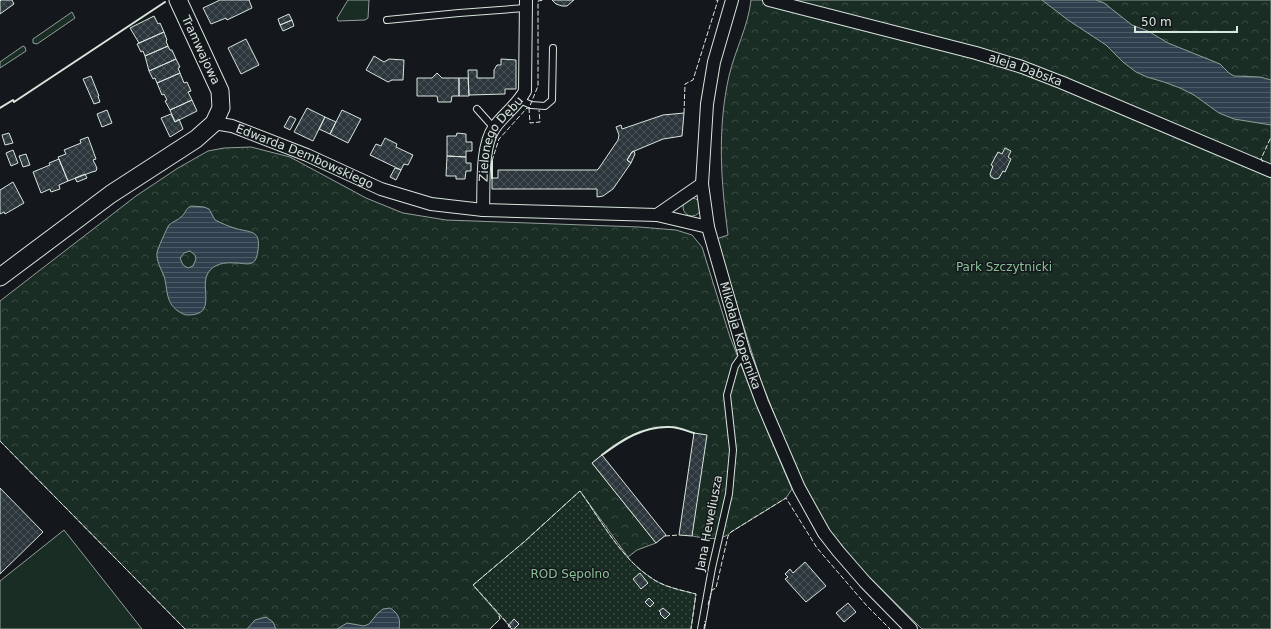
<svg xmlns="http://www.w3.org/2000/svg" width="1271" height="629" font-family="'DejaVu Sans',sans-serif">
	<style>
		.grass { fill: #1a2d24; stroke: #939e99 }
		.park { fill: url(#park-crowns); stroke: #939e99 }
		.garden { fill: url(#garden-dots); stroke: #939e99 }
		.water { fill: url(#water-rules); stroke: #939e99; fill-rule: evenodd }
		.building { fill: url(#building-cross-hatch); stroke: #d8e6dc }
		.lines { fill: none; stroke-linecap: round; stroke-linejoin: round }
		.lane-casing { stroke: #d8e6dc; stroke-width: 8 }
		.street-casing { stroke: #d8e6dc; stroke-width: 14 }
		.secondary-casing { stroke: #d8e6dc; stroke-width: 19 }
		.lane { stroke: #14181c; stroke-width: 6 }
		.street { stroke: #14181c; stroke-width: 12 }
		.secondary { stroke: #14181c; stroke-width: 17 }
		.fence { stroke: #d8e6dc; stroke-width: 1; stroke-dasharray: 5 2; stroke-linecap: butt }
		.wall { stroke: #d8e6dc; stroke-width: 2 }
		.labels { text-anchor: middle; stroke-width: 3; stroke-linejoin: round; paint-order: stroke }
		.street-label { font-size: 12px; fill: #d8e6dc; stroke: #14181c }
		.park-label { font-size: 12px; fill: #8ac095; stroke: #14181c }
	</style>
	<defs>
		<pattern id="park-crowns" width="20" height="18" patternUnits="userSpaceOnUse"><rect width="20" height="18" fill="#1a2d24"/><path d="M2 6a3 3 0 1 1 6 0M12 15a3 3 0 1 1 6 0" fill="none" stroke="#3b4b43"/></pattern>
		<pattern id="garden-dots" width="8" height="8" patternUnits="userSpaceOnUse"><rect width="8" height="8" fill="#1a2d24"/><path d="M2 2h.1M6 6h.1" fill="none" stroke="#3b4b43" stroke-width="1.8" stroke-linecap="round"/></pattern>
		<pattern id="water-rules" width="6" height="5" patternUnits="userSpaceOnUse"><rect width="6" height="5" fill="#2f3f4d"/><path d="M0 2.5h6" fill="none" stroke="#4c5b66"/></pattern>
		<pattern id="building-cross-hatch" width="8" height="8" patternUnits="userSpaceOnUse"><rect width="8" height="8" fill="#2c363c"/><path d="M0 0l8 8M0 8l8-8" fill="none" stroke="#4a5358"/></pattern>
	</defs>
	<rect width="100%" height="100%" fill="#14181c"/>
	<path class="grass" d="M 348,0 L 369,0 L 368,18 L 365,20 L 338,21 L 337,18 Z
		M 72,12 L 75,18 L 37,44 L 33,43 L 33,39 Z
		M 23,46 L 25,47 L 26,51 L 0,68 L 0,62 Z
		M683 207a9 9 0 1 1 18 0a9 9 0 1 1-18 0Z
		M 64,530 L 142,629 L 0,629 L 0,581 Z"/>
	<path class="park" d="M 751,0 L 1271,0 L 1271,629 L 922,629 L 862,570 L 826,526 L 796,469 L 761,381 L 716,239 L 728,235 C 721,182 717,129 729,76 C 735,50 748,27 751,0 Z
		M 251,147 L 290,157 L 366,198 L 403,213 L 446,220 L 639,227 L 676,230 L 692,235 L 702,247 L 730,337 L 768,433 L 792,489 L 786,498 L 731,532 C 722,542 704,538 692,536 L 694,433 C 687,431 677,427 670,427 C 639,426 614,444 592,463 L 656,543 L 637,550 L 628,557 L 580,491 L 524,542 L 473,585 L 499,615 L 500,619 L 490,629 L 185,629 L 0,441 L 0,301 L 136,196 L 178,168 L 208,151 L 224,148 Z"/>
	<path class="garden" d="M 580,491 C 600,519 621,558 650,577 C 663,587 681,590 696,594 L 691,629 L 512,629 L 473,585 L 524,542 Z"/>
	<path class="water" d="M 1042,0 L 1096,0 L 1104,3 L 1132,25 L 1148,31 L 1168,43 L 1220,64 L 1229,73 L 1234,76 L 1260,77 L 1271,80 L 1271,125 L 1234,119 L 1219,113 L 1194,95 L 1180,88 L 1164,82 L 1147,77 L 1136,72 L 1123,62 L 1106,45 L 1068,20 Z
		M 191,206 L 204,207 L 209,209 L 215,220 C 221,223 228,226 234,228 C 250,233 261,229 258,250 C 256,269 247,263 235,263 C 225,262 213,264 208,273 C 199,287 218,315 188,315 C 184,315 181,313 178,311 C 165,302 168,289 164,276 C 161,269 156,260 157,253 C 157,250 167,228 169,225 C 172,222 178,220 181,217 C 186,213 185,209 191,206 ZM 190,251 L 195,255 L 196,259 L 193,266 L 188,268 L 183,265 L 180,258 L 184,253 Z
		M 390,608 C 398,613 401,619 399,629 L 337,629 L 347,623 L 364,626 L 369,624 L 378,613 L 383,609 Z
		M 266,617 L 273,622 L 276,629 L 247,629 L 255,620 Z"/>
	<path class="building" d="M 1,0 L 12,0 L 14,4 L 0,14 L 0,1 Z
		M 220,0 L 249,0 L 252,8 L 227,20 L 226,18 L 211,24 L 203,8 Z
		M 552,0 L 574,0 L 567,6 L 562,6 L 556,4 Z
		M 289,14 L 292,20 L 280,25 L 278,19 Z
		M 154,16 L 158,24 L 160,23 L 164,32 L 139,43 L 130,28 Z
		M 292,20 L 294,26 L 283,31 L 280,25 Z
		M 164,32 L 167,40 L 166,41 L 168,46 L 145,56 L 143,51 L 141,52 L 137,44 Z
		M 246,39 L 259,65 L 241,74 L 228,48 Z
		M 168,46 L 170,50 L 172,50 L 176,59 L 149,71 L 145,56 Z
		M 374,56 L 384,62 L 389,59 L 404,60 L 403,80 L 392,80 L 388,82 L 366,70 Z
		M 176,59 L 180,67 L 178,68 L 180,73 L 157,83 L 155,78 L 153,79 L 149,71 Z
		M 501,59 L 516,60 L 516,89 L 505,89 L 505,94 L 469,95 L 468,70 L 477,70 L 477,78 L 494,78 L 494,70 L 497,65 L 501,65 Z
		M 180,73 L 184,83 L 187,82 L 191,91 L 188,92 L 192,100 L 170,110 L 165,101 L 167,100 L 164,94 L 162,95 L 157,83 Z
		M 437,73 L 442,78 L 459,78 L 459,96 L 452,96 L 451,102 L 438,102 L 437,96 L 417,96 L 417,78 L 432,78 Z
		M 91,76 L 99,96 L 98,96 L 100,102 L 94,104 L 83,79 Z
		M 459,78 L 468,78 L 469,96 L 459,96 Z
		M 192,100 L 197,111 L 175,122 L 170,110 Z
		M 307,108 L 325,117 L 313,141 L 294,132 Z
		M 107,110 L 112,123 L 102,127 L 97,114 Z
		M 342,110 L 361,119 L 348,143 L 330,134 Z
		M 684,113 L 682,136 L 663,139 L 632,152 L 627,160 L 631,163 L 613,189 L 603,196 L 597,197 L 597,189 L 492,189 L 492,178 L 498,178 L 498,170 L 597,170 L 599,168 L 618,140 L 619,135 L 616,127 L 621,125 L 622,129 L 663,115 Z
		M 171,114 L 175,122 L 179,119 L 183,129 L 170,137 L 161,118 Z
		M 290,116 L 296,119 L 290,130 L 284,127 Z
		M 325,117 L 336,122 L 330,134 L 319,129 Z
		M 9,133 L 13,143 L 5,145 L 2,135 Z
		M 457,133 L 466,134 L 466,142 L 472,142 L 472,151 L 466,151 L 466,157 L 447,156 L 447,136 L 456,136 Z
		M 88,137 L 96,159 L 93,160 L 97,168 L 96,171 L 92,172 L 68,181 L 58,157 L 66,154 L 64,150 L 81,143 L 80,140 Z
		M 385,138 L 397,144 L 396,147 L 413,155 L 408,165 L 404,164 L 401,170 L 370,155 L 376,144 L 381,146 Z
		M 1005,148 L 1011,151 L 1008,157 L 1011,159 L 1005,172 L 1003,171 L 999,178 L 995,179 L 991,177 L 990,174 L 993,166 L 991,165 L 998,152 L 1002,154 Z
		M 13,150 L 18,163 L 11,166 L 6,153 Z
		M 634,151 L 635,154 L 631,163 L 627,160 L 632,152 Z
		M 26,154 L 30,165 L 23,167 L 19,156 Z
		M 447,156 L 466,157 L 466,163 L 471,163 L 471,171 L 466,171 L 465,179 L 456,179 L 456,176 L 446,176 Z
		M 59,159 L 68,181 L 59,185 L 60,189 L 51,192 L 50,189 L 41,193 L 33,172 L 50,165 L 49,163 Z
		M 395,168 L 401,170 L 396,180 L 390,177 Z
		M 85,174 L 87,178 L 77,182 L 75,178 Z
		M 13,182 L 24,203 L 5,214 L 4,212 L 0,214 L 0,190 Z
		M 694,433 L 707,435 L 692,536 L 679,535 Z
		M 602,455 L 666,535 L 656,543 L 592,463 Z
		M 0,488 L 43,532 L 0,574 Z
		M 805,562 L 826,586 L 806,602 L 785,579 L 788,577 L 785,574 L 790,569 L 793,573 Z
		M 640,573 L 648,583 L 641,589 L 633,579 Z
		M 649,598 L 654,603 L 650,607 L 645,602 Z
		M 848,603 L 856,612 L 844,622 L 836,613 Z
		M 663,608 L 670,614 L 665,619 L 660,614 L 661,613 L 659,611 Z
		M 514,619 L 519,624 L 514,629 L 512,629 L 508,626 Z"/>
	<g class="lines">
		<defs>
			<path id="lane" d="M 387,20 L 459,13 L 525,8
				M 520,100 L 531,105 L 545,106 L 552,100 L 553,48
				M 477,109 L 494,128
				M 701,629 L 712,568 L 729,494 L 733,450 L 727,395 L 735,366 L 744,353"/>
			<g id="street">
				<path id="s1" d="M 732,0 L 714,62 L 707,104 L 702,184 L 708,227 L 744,353 L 762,402 L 799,488 L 824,533 L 838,551 L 865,582 L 911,629"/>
				<path id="s2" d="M 769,0 L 976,53 L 1022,67 L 1063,83 L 1271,171"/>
				<path id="s3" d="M 214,123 L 232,126 L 307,155 L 381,189 L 431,204 L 483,210 L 657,215 L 708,227"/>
				<path id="s4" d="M 483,210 C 484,187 481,147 494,128 C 503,115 517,106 525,91 L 526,0"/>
				<path d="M 657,215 L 702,184"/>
			</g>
			<path id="secondary" d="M 0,277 L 111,194 L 196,139 L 214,123 L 221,108 L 220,91 L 178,0"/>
		</defs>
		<use href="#lane" class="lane-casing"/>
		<use href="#street" class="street-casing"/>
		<use href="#secondary" class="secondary-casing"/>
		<use href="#lane" class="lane"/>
		<use href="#street" class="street"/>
		<use href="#secondary" class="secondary"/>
		<path class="fence" d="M 529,108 L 530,123 L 540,122 L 539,110
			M 684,113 L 685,84 L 693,80 L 718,0 L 715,0
			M 492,161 L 499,139 L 527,108 L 529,108 L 538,86 L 538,1 L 544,0
			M 1263,162 L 1261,159 L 1271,137
			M 0,441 L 185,629
			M 665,536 L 679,535
			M 708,605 L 712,590 L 716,588 L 728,536 L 731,532 L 786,498 L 817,548 L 867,606 L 890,629
			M 511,627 L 473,585 L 524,542 L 580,491 C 600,519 621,558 650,577 C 663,587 681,590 696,594 L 691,629
			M 490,629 L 500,619 L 499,616
			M 704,629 L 705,621"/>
		<path class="wall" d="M 0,108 L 13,100 L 14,102 L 165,2
			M 492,178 L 492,161
			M 602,455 C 622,440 643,426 670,427 C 678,427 687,431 694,433"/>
	</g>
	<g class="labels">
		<g class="street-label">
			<text transform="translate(201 50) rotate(65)" y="4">Tramwajowa</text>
			<text dy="4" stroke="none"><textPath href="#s2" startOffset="266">aleja Dąbska</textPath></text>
			<text dy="4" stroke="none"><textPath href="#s4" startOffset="76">Zielonego Dębu</textPath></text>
			<text dy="4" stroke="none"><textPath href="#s3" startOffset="97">Edwarda Dembowskiego</textPath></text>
			<text dy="4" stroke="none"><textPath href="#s1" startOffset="344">Mikołaja Kopernika</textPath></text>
			<text transform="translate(709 523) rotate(-79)" y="4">Jana Heweliusza</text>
		</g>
		<g class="park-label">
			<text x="1004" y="271">Park Szczytnicki</text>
			<text x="570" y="578">ROD Sępolno</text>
		</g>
	</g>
	<path d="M1135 26v6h102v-6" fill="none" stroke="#d8e6dc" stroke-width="2"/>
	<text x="1141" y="26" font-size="12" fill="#d8e6dc" stroke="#14181c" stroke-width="3" paint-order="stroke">50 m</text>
</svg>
